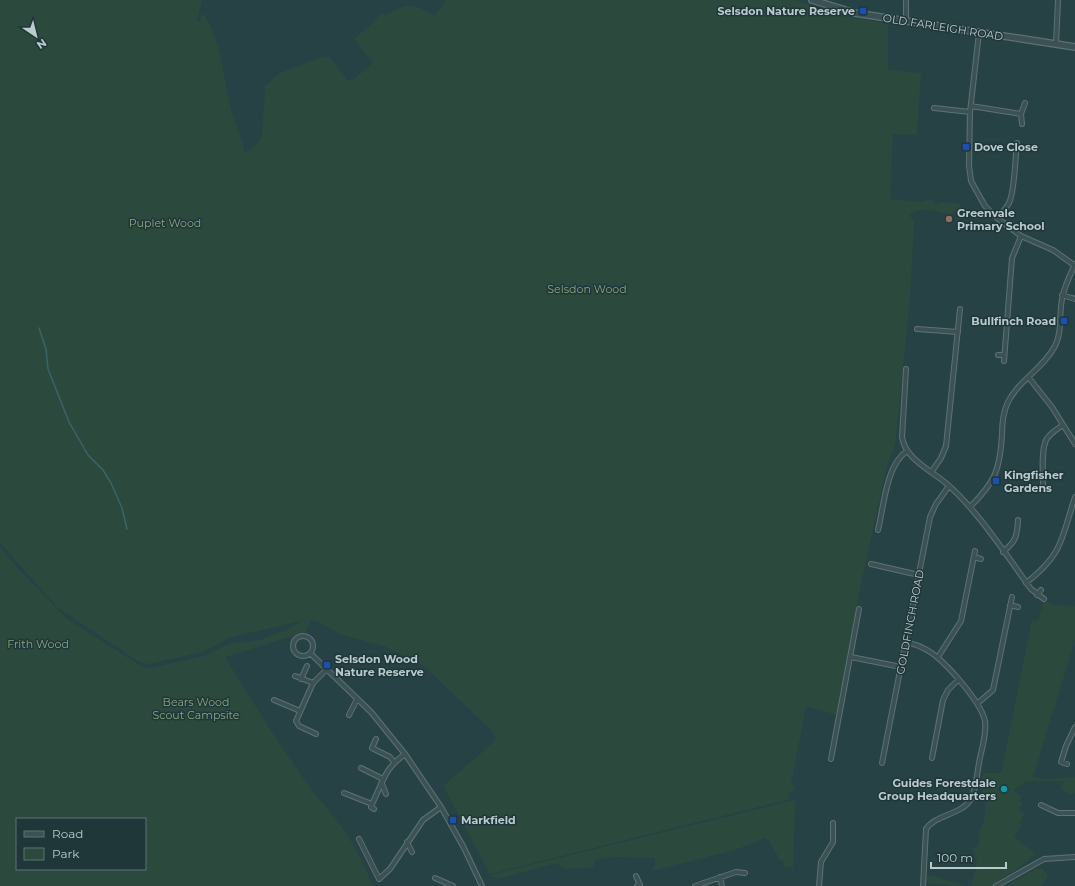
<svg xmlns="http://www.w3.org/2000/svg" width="1075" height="886" font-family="Montserrat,sans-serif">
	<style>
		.green { fill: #2c493d; fill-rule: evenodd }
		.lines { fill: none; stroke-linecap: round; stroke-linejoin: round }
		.stream { stroke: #396469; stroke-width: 1.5 }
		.minor-casing { stroke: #5d7274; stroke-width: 6 }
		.tertiary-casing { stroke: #5d7274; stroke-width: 8 }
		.minor { stroke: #3c5154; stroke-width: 4 }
		.tertiary { stroke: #3c5154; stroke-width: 5.5 }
		.transit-dot { fill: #1a4fb4; stroke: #20373a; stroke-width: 1.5 }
		.education-dot { fill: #8d6e63; stroke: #20373a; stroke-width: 1.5 }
		.culture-dot { fill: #0f9aa8; stroke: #20373a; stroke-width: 1.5 }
		.labels { text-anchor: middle; stroke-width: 3; stroke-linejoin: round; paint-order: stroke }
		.poi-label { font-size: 11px; font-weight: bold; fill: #bacbcd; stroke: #20373a; text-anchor: start }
		.street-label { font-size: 11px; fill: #bacbcd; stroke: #20373a }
		.park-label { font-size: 11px; fill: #89a87e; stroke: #20373a }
	</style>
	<rect width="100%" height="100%" fill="#274245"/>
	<path class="green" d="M 0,0 L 202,0 L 197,21 L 200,22 L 202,12 C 222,39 223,77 231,109 C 235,124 242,138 245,153 L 255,146 L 262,137 L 265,88 L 267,84 L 280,73 L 325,56 L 330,57 L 347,80 L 354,79 L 373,63 L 354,39 L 374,22 L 381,13 L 387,15 C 408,3 414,3 434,16 L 443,6 L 445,0 L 795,0 L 834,14 L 888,24 L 888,70 L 921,73 L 917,135 L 893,134 L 890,199 L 920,202 L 931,199 L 936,204 L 939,205 L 939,202 L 958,203 L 961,206 L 953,214 C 937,214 924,203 909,215 L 914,221 L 910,300 L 895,445 L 887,466 L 875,520 L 857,603 L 837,715 L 806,706 L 791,784 L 794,785 L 794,789 L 789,794 L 790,799 L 490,874 L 443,786 L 494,742 L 495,738 L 494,733 L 424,666 L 384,646 L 342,635 L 319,622 L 311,620 L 306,632 L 225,657 C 251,700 277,741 306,782 C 318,799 333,814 345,832 C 357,849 365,868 373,886 L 0,886 L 0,547 L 14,564 L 67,619 L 141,666 L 150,668 L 204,656 L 229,644 L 260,640 L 288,629 L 305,620 L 229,638 L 203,652 L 149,664 L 141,663 L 58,608 L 0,543 ZM 17,819 L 145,819 L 145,869 L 17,869 Z
		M 1044,601 L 1054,605 L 1075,606 L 1075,640 L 1033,777 L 1048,779 L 1075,777 L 1075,793 L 1069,795 L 1061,788 L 1064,781 L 1027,781 L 1013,790 L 1022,797 L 1019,801 L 1023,804 L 1019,809 L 1025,814 L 1020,821 L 1018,821 L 1022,824 L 1014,837 L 1035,853 C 1025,867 1005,874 991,886 L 971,886 L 977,863 L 973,849 L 978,846 L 980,828 L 984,821 L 986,800 L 980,787 L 983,773 L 1001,773 L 1032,620 L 1038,621 Z
		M 794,800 L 795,804 L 793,868 L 783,866 L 784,861 L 780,860 L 769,841 L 765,838 L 735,850 L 652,871 L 655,864 L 655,858 L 613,857 L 594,860 L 594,866 C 584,870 576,867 566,869 L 556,863 L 498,879 L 490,875 Z
		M 1036,869 L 1042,869 L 1048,874 L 1047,878 L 1041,886 L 1006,886 Z
		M 933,875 L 964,886 L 930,884 L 926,881 L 926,876 Z"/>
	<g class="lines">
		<path class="stream" d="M 39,328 L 46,349 L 48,369 L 69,422 L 88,455 L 103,470 L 111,483 L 122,508 L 127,529"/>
		<defs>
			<path id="minor" d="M 906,0 L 906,21
				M 979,33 L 970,112 L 969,165 L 971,181 L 985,206 L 997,218 L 1021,236 L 1053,250 L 1074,265
				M 1056,44 L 1058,0
				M 971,106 L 1021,114
				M 934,108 L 970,112
				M 1022,124 L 1021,114 L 1025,103
				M 997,218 C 1002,213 1006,208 1009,203 C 1015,191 1015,158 1017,143
				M 1062,295 L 1075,299
				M 917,329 L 958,332
				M 998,355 L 1004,355
				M 1004,361 L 1012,258 L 1021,236
				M 906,369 L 902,437 C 905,459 932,471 947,484 C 978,511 1007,556 1031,589 L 1044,599
				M 1029,378 L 1052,407 L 1075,444
				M 932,471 L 941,458 L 946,446 L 960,309
				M 1043,485 C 1043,471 1041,452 1046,440 C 1050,433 1057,429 1063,425
				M 970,507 C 995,482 1000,470 1002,435 C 1002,424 1003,412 1008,402 C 1019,380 1043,369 1055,346 C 1063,331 1058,312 1063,295 C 1065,285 1071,273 1075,264
				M 878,530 C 884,506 886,465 907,451
				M 1003,552 C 1016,541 1017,537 1018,520
				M 974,557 L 981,559
				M 871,564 L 919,575
				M 1026,583 C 1064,553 1061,539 1075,497
				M 1037,595 L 1041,590
				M 1010,605 L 1018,607
				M293 646a10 10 0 1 1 20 0a10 10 0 1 1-20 0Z
				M 906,642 C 912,644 918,645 923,648 C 942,656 981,702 985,721 C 987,734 981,751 979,763 C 977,774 976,790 971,799 C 962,815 936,814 926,829 L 923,886
				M 310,653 L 371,712 L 405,754 L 441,807 L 464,848 L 482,886
				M 851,657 L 901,667
				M 938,657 L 961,621 L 975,551
				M 295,676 L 313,683
				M 301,679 L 307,666
				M 274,700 L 300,711
				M 978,703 L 993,690 L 1012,597
				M 349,715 L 357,699
				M 316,734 L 299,726 L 296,721 L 313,683 L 326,670
				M 376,739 L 372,748 L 390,757 L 394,762
				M 932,758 L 943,700 L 948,690 L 958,680
				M 831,759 L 859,609
				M 882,763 L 930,517 L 936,504 L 949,486
				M 1067,764 L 1061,762 L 1066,746 L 1075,727
				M 361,768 L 383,779
				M 382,784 L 386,794
				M 344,793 L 372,804 C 383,782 384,769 405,754
				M 372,804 L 371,807 L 374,809
				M 1041,805 L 1058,813 L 1075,813
				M 359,839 L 379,879 L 390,869 L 423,820 L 441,807
				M 407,842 L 412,852
				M 636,876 L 640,885 L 637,886
				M 720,877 L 722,886
				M 435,878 L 453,886
				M 695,886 L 736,872 L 745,873
				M 819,886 L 821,862 L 833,842 L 833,823
				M 996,886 L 1044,859 L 1075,857"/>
			<path id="tertiary" d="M 812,0 L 855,13 L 1075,47"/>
		</defs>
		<use href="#minor" class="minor-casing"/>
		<use href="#tertiary" class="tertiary-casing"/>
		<use href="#minor" class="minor"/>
		<use href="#tertiary" class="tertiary"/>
	</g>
	<g class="transit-dot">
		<rect x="859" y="7" width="8" height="8" rx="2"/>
		<rect x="962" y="143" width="8" height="8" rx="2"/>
		<rect x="1060" y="317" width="8" height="8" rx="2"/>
		<rect x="992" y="477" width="8" height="8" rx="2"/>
		<rect x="323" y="661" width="8" height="8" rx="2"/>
		<rect x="449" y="816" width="8" height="8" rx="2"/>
	</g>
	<circle class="education-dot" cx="949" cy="219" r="4"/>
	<circle class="culture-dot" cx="1004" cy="789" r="4"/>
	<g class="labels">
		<g class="poi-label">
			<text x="855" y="15" text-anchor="end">Selsdon Nature Reserve</text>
			<text x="974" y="151">Dove Close</text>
			<text x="957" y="217">Greenvale<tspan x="957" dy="13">Primary School</tspan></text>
			<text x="1056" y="325" text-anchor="end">Bullfinch Road</text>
			<text x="1004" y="479">Kingfisher<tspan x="1004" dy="13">Gardens</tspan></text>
			<text x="335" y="663">Selsdon Wood<tspan x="335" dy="13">Nature Reserve</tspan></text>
			<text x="996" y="787" text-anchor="end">Guides Forestdale<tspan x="996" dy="13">Group Headquarters</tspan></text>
			<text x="461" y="824">Markfield</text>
		</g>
		<g class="street-label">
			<text transform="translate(943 27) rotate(9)" y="4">OLD FARLEIGH ROAD</text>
			<text transform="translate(910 622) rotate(-79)" y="4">GOLDFINCH ROAD</text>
		</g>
		<g class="park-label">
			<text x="165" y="227">Puplet Wood</text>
			<text x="587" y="293">Selsdon Wood</text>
			<text x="38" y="648">Frith Wood</text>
			<text x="196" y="706">Bears Wood<tspan x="196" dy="13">Scout Campsite</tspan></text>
		</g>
	</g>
	<rect x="16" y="818" width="130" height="52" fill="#20373a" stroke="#5e7275"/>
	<rect x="24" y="831" width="20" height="6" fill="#3c5154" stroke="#5e7275"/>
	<text x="52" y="838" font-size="12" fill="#bacbcd">Road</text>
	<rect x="24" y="848" width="20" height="12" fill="#2c493d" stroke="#5e7275"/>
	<text x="52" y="858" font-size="12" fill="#bacbcd">Park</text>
	<g transform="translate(36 36) rotate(145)" stroke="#20373a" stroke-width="3" paint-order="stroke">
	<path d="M0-3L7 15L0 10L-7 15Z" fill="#bacbcd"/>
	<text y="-6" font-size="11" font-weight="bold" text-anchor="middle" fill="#bacbcd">N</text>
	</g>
	<path d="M931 862v6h75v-6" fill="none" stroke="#bacbcd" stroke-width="2"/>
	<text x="937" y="862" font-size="12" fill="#bacbcd" stroke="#20373a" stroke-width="3" paint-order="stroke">100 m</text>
</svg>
